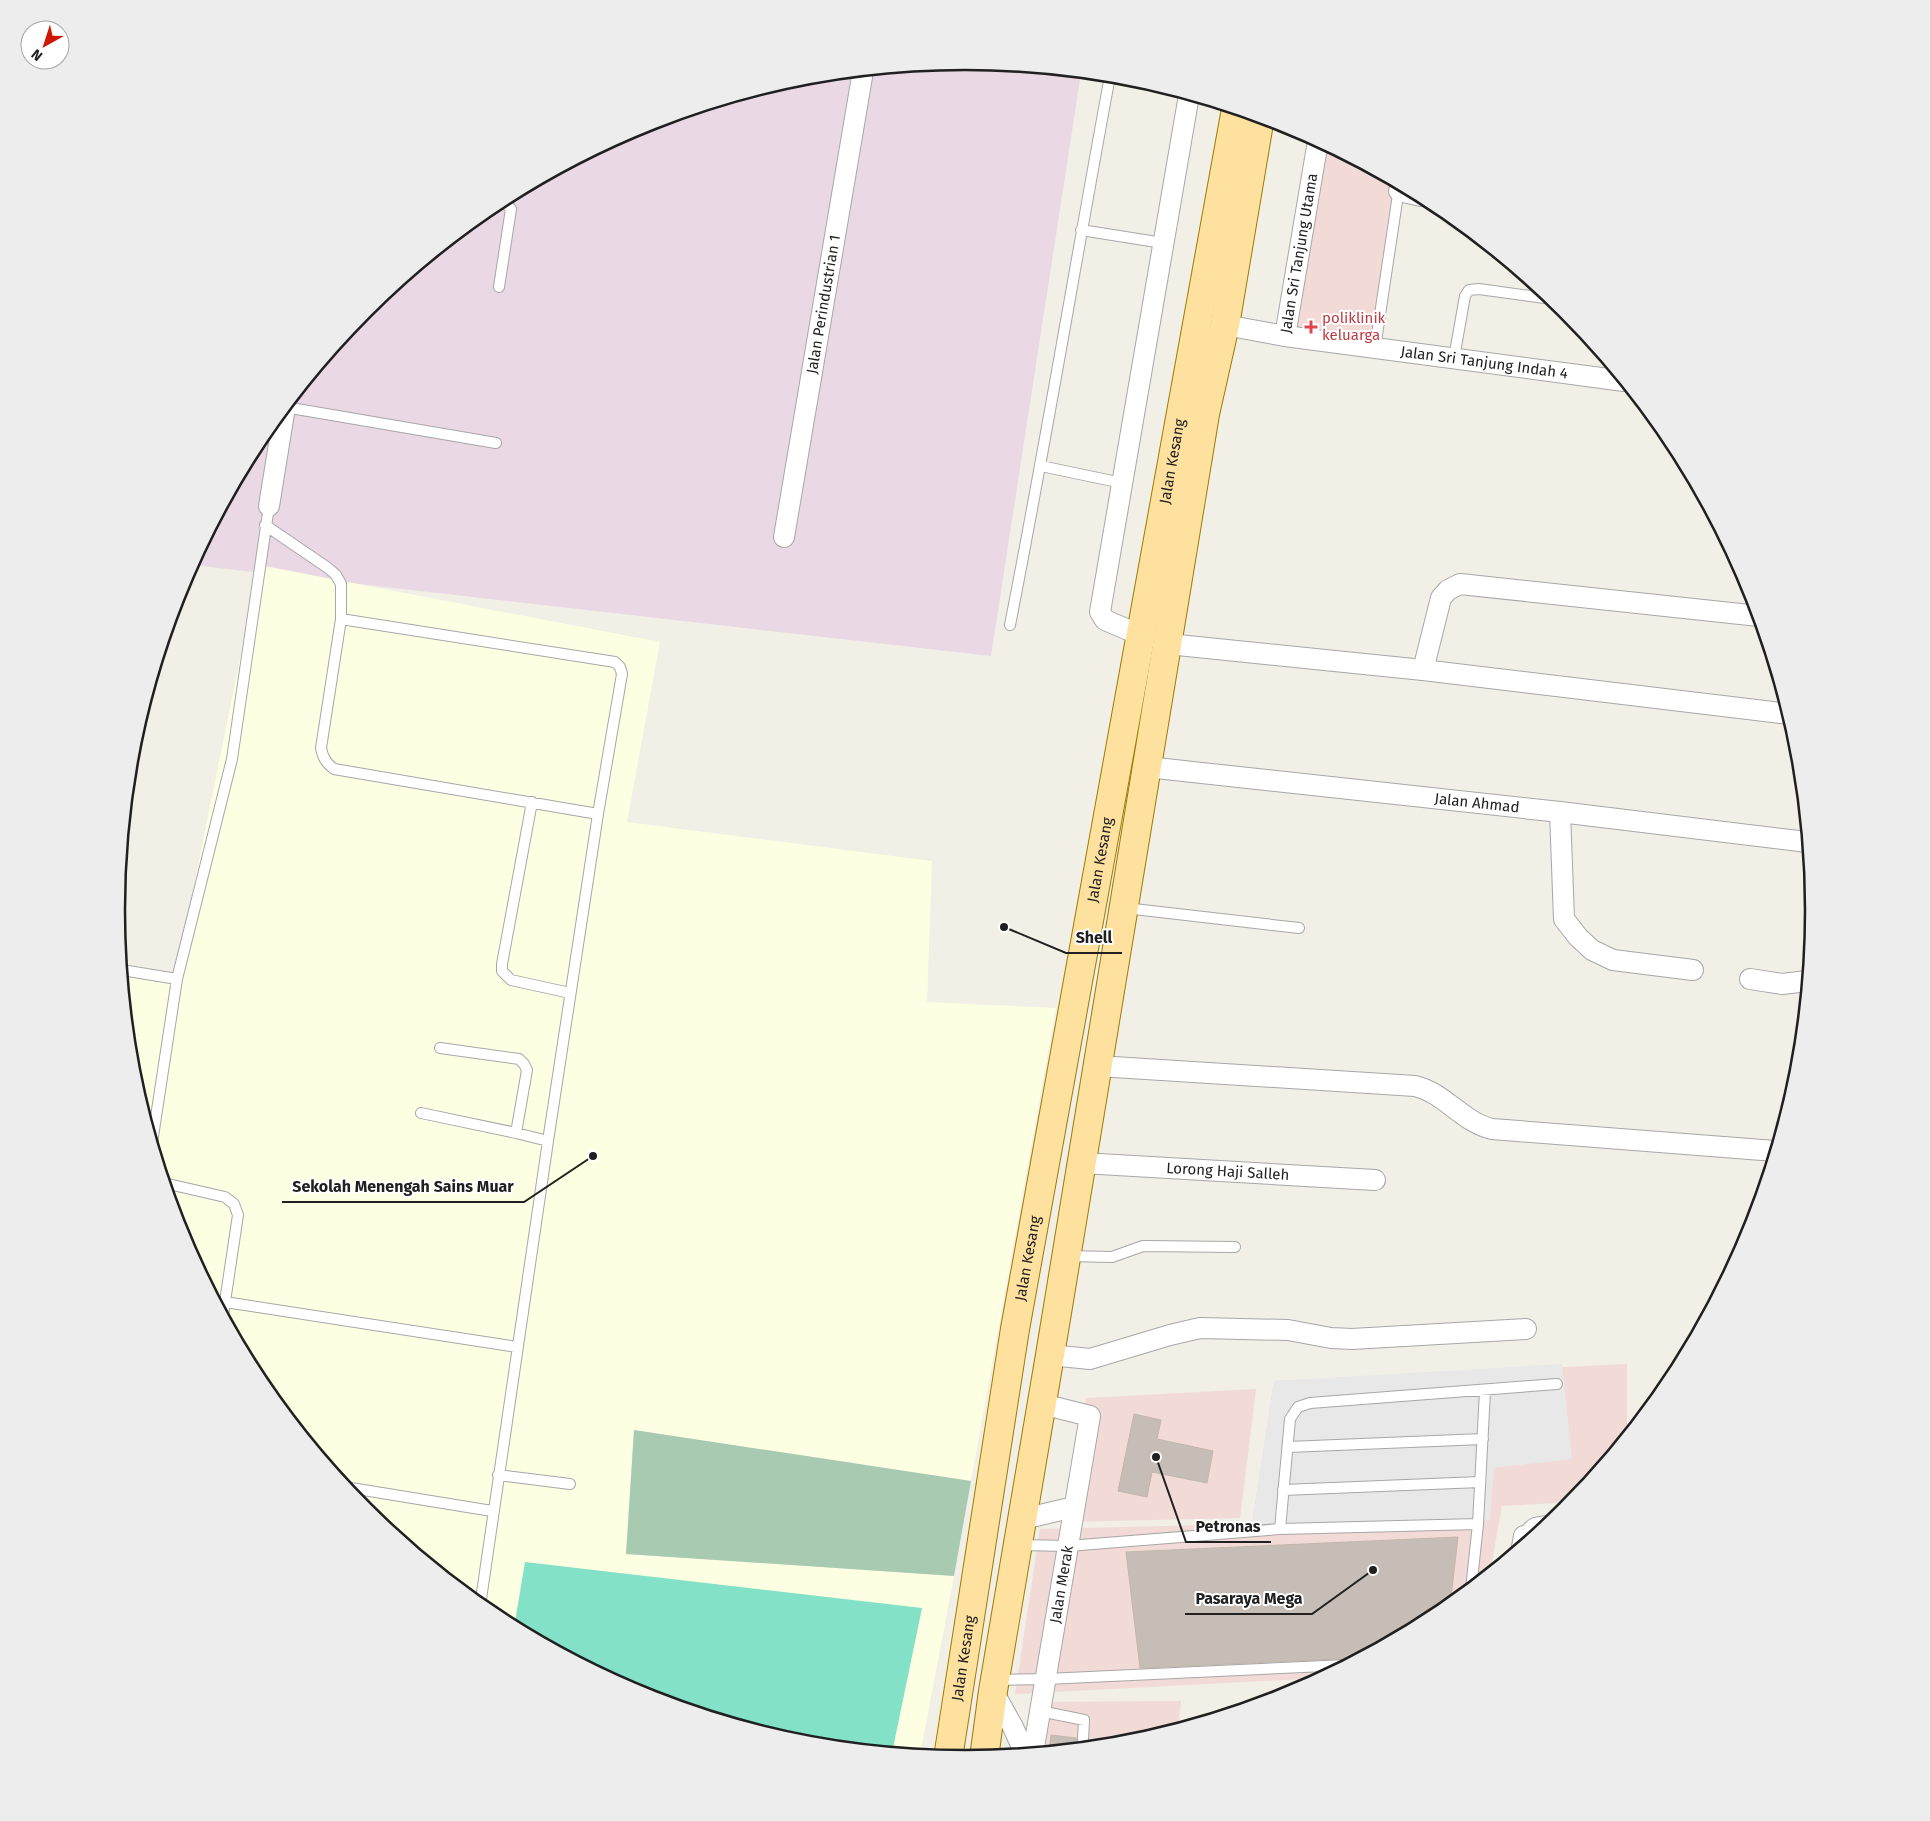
<svg xmlns="http://www.w3.org/2000/svg" width="1930" height="1821" font-family="'Fira Sans',sans-serif">
	<style>
		.commercial { fill: #f2dad6 }
		.industrial { fill: #ead8e5 }
		.education { fill: #fcffe1 }
		.cemetery { fill: #a7cab1 }
		.pitch { fill: #83e1c8 }
		.parking { fill: #e8e8e8 }
		.building { fill: #c6beb6; stroke: #c3b7a8 }
		.lines { fill: none; stroke-linecap: round; stroke-linejoin: round }
		.lane-casing { stroke: #a7a7a7; stroke-width: 12 }
		.street-casing { stroke: #a7a7a7; stroke-width: 22 }
		.primary-casing { stroke: #9c7b00; stroke-width: 30 }
		.lane { stroke: #fff; stroke-width: 10 }
		.street { stroke: #fff; stroke-width: 20 }
		.primary { stroke: #fee09f; stroke-width: 28 }
		.health-dot { fill: #e0444e; stroke: #fff; stroke-width: 2 }
		.labels { text-anchor: middle; stroke-width: 4; stroke-linejoin: round; paint-order: stroke }
		.street-label { font-size: 15px; fill: #202020; stroke: #fff }
		.health-label { font-size: 15px; fill: #be3a42; stroke: #fff; text-anchor: start }
		.rim { fill: none; stroke: #202020; stroke-width: 2.5 }
		.leader { fill: none; stroke: #202020; stroke-width: 2 }
		.callout-dot { fill: #202020; stroke: #fff; stroke-width: 2 }
		.callout-label { font-size: 16px; text-anchor: middle; font-weight: bold; fill: #202020; stroke: #fff; stroke-width: 4; stroke-linejoin: round; paint-order: stroke }
	</style>
	<rect width="100%" height="100%" fill="#f1efe6"/>
	<path class="commercial" d="M 1313,138 L 1404,187 L 1381,341 L 1280,329 Z
		M 1627,1364 L 1627,1436 L 1573,1502 L 1502,1506 L 1490,1573 L 1437,1617 L 1321,1678 L 1015,1694 L 1040,1529 L 1252,1524 L 1274,1381 Z
		M 1256,1389 L 1240,1518 L 1065,1522 L 1086,1398 Z
		M 1181,1701 L 1178,1729 L 1130,1743 L 1026,1754 L 1035,1702 Z"/>
	<path class="industrial" d="M 965,61 L 1081,73 L 991,656 L 192,565 L 259,438 L 365,310 L 493,204 L 640,126 L 800,78 Z"/>
	<path class="education" d="M 259,565 L 660,642 L 627,822 L 932,861 L 927,1002 L 1056,1008 L 971,1481 L 634,1430 L 626,1554 L 954,1576 L 920,1755 L 799,1743 L 640,1695 L 493,1616 L 364,1511 L 259,1382 L 180,1235 L 132,1076 L 121,963 L 176,974 Z"/>
	<path class="cemetery" d="M 634,1430 L 971,1481 L 954,1576 L 626,1554 Z"/>
	<path class="pitch" d="M 525,1562 L 922,1608 L 892,1753 L 799,1743 L 640,1695 L 514,1628 Z"/>
	<path class="parking" d="M 1562,1364 L 1572,1459 L 1494,1468 L 1490,1520 L 1252,1524 L 1274,1381 Z"/>
	<path class="building" d="M 1134,1414 L 1161,1420 L 1157,1439 L 1213,1451 L 1207,1483 L 1152,1472 L 1147,1497 L 1118,1491 Z
		M 1458,1537 L 1450,1606 L 1437,1617 L 1359,1658 L 1140,1668 L 1126,1552 Z
		M 1051,1735 L 1076,1738 L 1077,1743 L 1082,1746 L 1087,1745 L 1090,1740 L 1096,1740 L 1096,1747 L 1049,1751 Z"/>
	<g class="lines">
		<defs>
			<path id="lane" d="M 1081,230 L 1163,243
				M 499,287 L 511,209 L 502,200
				M 1375,348 L 1399,188
				M 1454,358 L 1465,296 L 1469,290 L 1479,289 L 1552,299
				M 285,407 L 496,443
				M 1041,466 L 1122,483
				M 265,525 L 328,568 L 336,575 L 341,584 L 341,619 L 321,748 C 323,758 326,763 334,769 L 598,814 L 548,1141 L 480,1606
				M 341,619 L 615,662 L 620,667 L 622,674 L 598,814
				M 1010,625 C 1046,442 1076,259 1110,76
				M 532,802 L 502,964 L 502,971 L 511,980 L 570,993
				M 1125,908 L 1299,928
				M 122,970 L 177,979
				M 440,1048 L 519,1059 L 524,1064 L 527,1070 L 516,1133 L 548,1141
				M 421,1113 L 516,1133
				M 152,1143 L 177,979 L 232,759 L 269,506
				M 164,1183 L 225,1197 L 234,1204 L 238,1215 L 223,1315
				M 1067,1256 L 1112,1257 L 1143,1246 L 1235,1247
				M 225,1302 L 517,1347
				M 1288,1447 L 1483,1439
				M 498,1475 L 570,1484
				M 345,1487 L 492,1511
				M 1283,1490 L 1480,1482
				M 1280,1529 L 1290,1419 L 1298,1407 L 1310,1403 L 1557,1384
				M 1524,1536 C 1529,1520 1539,1522 1554,1521
				M 1019,1545 L 1068,1546 L 1280,1529 L 1478,1524
				M 1471,1589 L 1478,1524 L 1485,1391
				M 996,1680 L 1046,1679 L 1347,1665
				M 1040,1711 L 1084,1720 L 1083,1739"/>
			<g id="street">
				<path d="M 1399,191 L 1421,196"/>
				<path id="s1" d="M 1225,325 L 1285,336 L 1318,141"/>
				<path id="s2" d="M 1285,336 L 1624,381"/>
				<path d="M 269,506 L 285,407"/>
				<path id="s3" d="M 784,537 L 863,71"/>
				<path d="M 1140,635 L 1105,620 L 1100,612 L 1189,95"/>
				<path d="M 1168,644 L 1423,670 L 1789,714"/>
				<path d="M 1423,670 L 1441,598 L 1448,590 L 1460,584 L 1759,616"/>
				<path id="s4" d="M 1147,767 L 1560,812 L 1807,842"/>
				<path d="M 1560,812 L 1564,919 L 1578,937 L 1592,950 L 1613,960 L 1693,970"/>
				<path d="M 1750,979 L 1782,984 L 1807,981"/>
				<path d="M 1098,1066 L 1415,1086 C 1445,1093 1462,1122 1492,1129 L 1775,1151"/>
				<path id="s5" d="M 1082,1163 L 1375,1180"/>
				<path d="M 1050,1355 L 1090,1359 L 1170,1335 L 1200,1328 L 1288,1330 L 1331,1338 L 1352,1339 L 1526,1329"/>
				<path d="M 1023,1519 L 1074,1507"/>
				<path d="M 1522,1547 L 1524,1536"/>
				<path d="M 993,1691 L 1013,1727 L 1025,1754"/>
				<path id="s6" d="M 1033,1753 L 1090,1416 L 1042,1404"/>
			</g>
			<g id="primary">
				<path id="s7" d="M 948,1758 L 1015,1329 L 1236,109"/>
				<path d="M 984,1758 L 993,1691 L 1050,1355 L 1205,414 L 1225,325 L 1260,117"/>
			</g>
		</defs>
		<use href="#lane" class="lane-casing"/>
		<use href="#street" class="street-casing"/>
		<use href="#primary" class="primary-casing"/>
		<use href="#lane" class="lane"/>
		<use href="#street" class="street"/>
		<use href="#primary" class="primary"/>
	</g>
	<path class="health-dot" d="M1308.5 319.5h5v5h5v5h-5v5h-5v-5h-5v-5h5z"/>
	<g class="labels">
		<g class="street-label">
			<text dy="5" stroke="none"><textPath href="#s1" startOffset="145">Jalan Sri Tanjung Utama</textPath></text>
			<text dy="5" stroke="none"><textPath href="#s3" startOffset="236">Jalan Perindustrian 1</textPath></text>
			<text dy="5" stroke="none"><textPath href="#s2" startOffset="201">Jalan Sri Tanjung Indah 4</textPath></text>
			<text dy="5" stroke="none"><textPath href="#s7" startOffset="1316">Jalan Kesang</textPath></text>
			<text dy="5" stroke="none"><textPath href="#s4" startOffset="332">Jalan Ahmad</textPath></text>
			<text dy="5" stroke="none"><textPath href="#s7" startOffset="911">Jalan Kesang</textPath></text>
			<text dy="5" stroke="none"><textPath href="#s5" startOffset="146">Lorong Haji Salleh</textPath></text>
			<text dy="5" stroke="none"><textPath href="#s7" startOffset="506">Jalan Kesang</textPath></text>
			<text dy="5" stroke="none"><textPath href="#s6" startOffset="171">Jalan Merak</textPath></text>
			<text dy="5" stroke="none"><textPath href="#s7" startOffset="101">Jalan Kesang</textPath></text>
		</g>
		<g class="health-label">
			<text x="1322" y="323">poliklinik<tspan x="1322" dy="17">keluarga</tspan></text>
		</g>
	</g>
	<path d="M0 0H1930V1821H0ZM125 910a840 840 0 1 1 1680 0a840 840 0 1 1-1680 0Z" fill="#ededed" fill-rule="evenodd"/>
	<path class="rim" d="M125 910a840 840 0 1 1 1680 0a840 840 0 1 1-1680 0Z"/>
	<path class="leader" d="M1004 927L1066 953H1122M593 1156L524 1202H282M1156 1457L1186 1542H1271M1373 1570L1312 1614H1185"/>
	<g class="callout-dot">
		<circle cx="1004" cy="927" r="5"/>
		<circle cx="593" cy="1156" r="5"/>
		<circle cx="1156" cy="1457" r="5"/>
		<circle cx="1373" cy="1570" r="5"/>
	</g>
	<g class="callout-label">
		<text x="1094" y="943">Shell</text>
		<text x="403" y="1192">Sekolah Menengah Sains Muar</text>
		<text x="1228" y="1532">Petronas</text>
		<text x="1249" y="1604">Pasaraya Mega</text>
	</g>
	<g transform="translate(45 45) rotate(219)"><circle r="24" fill="#ffffff" stroke="#a6a6a6"/>
	<path d="M0-4L9 19L0 12L-9 19Z" fill="#d01800"/>
	<text y="-8" font-size="14" font-weight="bold" text-anchor="middle" fill="#202020">N</text>
	</g>
</svg>
